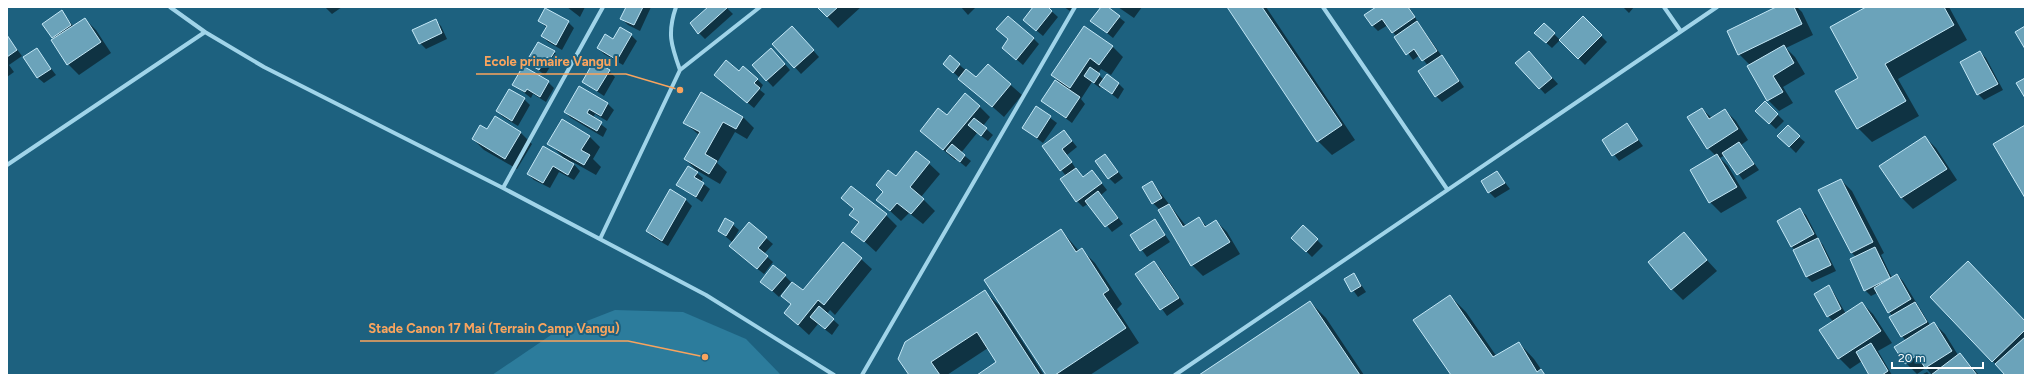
<svg xmlns="http://www.w3.org/2000/svg" width="2032" height="382" font-family="Figtree,sans-serif">
	<style>
		.green { fill: #2c7c9c }
		.shadow { fill: #0007 }
		.building { fill: #6ba3ba; stroke: #c4e8f7 }
		.lines { fill: none; stroke-linecap: round; stroke-linejoin: round }
		.street { stroke: #a0d4e9; stroke-width: 4 }
		.leader { fill: none; stroke: #f9a45e; stroke-width: 1.5 }
		.callout-dot { fill: #f9a45e; stroke: #1d617f; stroke-width: 1.5 }
		.callout-label { font-size: 13px; text-anchor: middle; font-weight: bold; fill: #f9a45e; stroke: #1d617f; stroke-width: 4; stroke-linejoin: round; paint-order: stroke }
	</style>
	<rect width="100%" height="100%" fill="#1d617f"/>
	<path class="green" d="M 615,310 L 683,312 L 746,339 L 781,375 L 492,375 L 551,335 Z"/>
	<path class="shadow" d="M 325,7 L 342,7 L 332,14 Z
		M 567,7 L 585,7 L 580,17 Z
		M 627,7 L 651,7 L 640,31 L 628,25 L 622,19 Z
		M 710,7 L 726,7 L 733,14 L 705,39 L 699,33 Z
		M 818,7 L 861,7 L 838,28 Z
		M 961,7 L 976,7 L 968,15 Z
		M 1034,7 L 1047,7 L 1058,17 L 1043,36 L 1030,25 Z
		M 1064,7 L 1072,7 L 1070,11 Z
		M 1102,7 L 1106,7 L 1125,22 L 1113,38 L 1092,21 Z
		M 1118,7 L 1142,7 L 1134,18 Z
		M 1228,7 L 1266,7 L 1355,140 L 1332,155 L 1318,141 Z
		M 1377,7 L 1409,7 L 1419,24 L 1464,87 L 1442,102 L 1436,96 L 1428,66 L 1420,55 L 1413,60 L 1388,25 L 1378,31 L 1372,25 Z
		M 1623,7 L 1634,7 L 1629,13 Z
		M 1779,7 L 1797,7 L 1802,12 L 1813,35 L 1786,48 L 1795,57 L 1805,74 L 1783,87 L 1793,103 L 1779,111 L 1768,100 L 1751,66 L 1739,54 Z
		M 1868,7 L 1949,7 L 1967,40 L 1898,79 L 1919,116 L 1872,142 L 1858,128 L 1860,79 Z
		M 62,12 L 74,27 L 85,19 L 96,30 L 111,53 L 79,75 L 68,64 L 53,37 Z
		M 1583,18 L 1607,42 L 1585,65 L 1560,40 L 1552,48 L 1542,39 L 1544,24 L 1560,40 Z
		M 435,20 L 441,26 L 447,39 L 426,49 L 420,43 Z
		M 539,20 L 568,22 L 574,28 L 562,50 L 548,42 L 542,36 L 547,28 Z
		M 798,33 L 819,57 L 801,74 L 774,44 Z
		M 631,35 L 637,41 L 623,65 L 604,54 L 598,48 Z
		M 7,36 L 22,56 L 9,65 L 14,72 L 7,77 Z
		M 1033,38 L 1039,44 L 1023,65 L 1009,53 Z
		M 1112,46 L 1123,57 L 1111,75 L 1101,69 L 1098,74 L 1104,80 L 1118,83 L 1124,89 L 1118,99 L 1101,86 L 1100,88 L 1092,82 L 1081,99 L 1085,104 L 1072,123 L 1042,101 L 1061,84 L 1052,75 Z
		M 36,49 L 56,75 L 44,83 L 38,78 Z
		M 554,52 L 560,58 L 556,64 L 553,62 L 545,75 L 527,62 Z
		M 1980,52 L 1986,58 L 2003,90 L 1984,100 L 1978,94 L 1961,62 Z
		M 777,55 L 790,70 L 773,87 L 753,65 Z
		M 950,57 L 976,79 L 988,65 L 1022,95 L 1004,117 L 944,64 Z
		M 1534,58 L 1558,84 L 1545,94 L 1517,63 Z
		M 609,71 L 615,77 L 604,96 L 583,82 Z
		M 740,73 L 757,79 L 763,85 L 760,90 L 765,94 L 754,108 L 721,81 Z
		M 548,82 L 554,88 L 546,102 L 533,94 L 531,98 L 514,85 Z
		M 580,87 L 608,104 L 614,110 L 607,121 L 595,114 L 593,118 L 607,129 L 603,137 L 571,118 L 565,112 Z
		M 509,90 L 524,99 L 530,105 L 518,126 L 503,117 L 497,111 Z
		M 1765,102 L 1784,121 L 1776,129 L 1757,111 Z
		M 979,106 L 990,117 L 983,126 L 993,135 L 988,141 L 977,133 L 961,153 L 971,161 L 966,167 L 956,159 L 955,160 L 921,131 Z
		M 1036,107 L 1057,123 L 1043,143 L 1023,128 Z
		M 1702,109 L 1712,118 L 1725,110 L 1736,121 L 1748,140 L 1741,145 L 1759,170 L 1743,180 L 1725,155 L 1720,158 L 1728,166 L 1747,198 L 1721,213 L 1710,202 L 1716,156 L 1708,148 Z
		M 743,117 L 754,128 L 747,139 L 735,132 L 717,163 L 727,172 L 720,184 L 696,170 L 685,159 L 699,135 L 685,123 Z
		M 1627,125 L 1643,146 L 1619,161 L 1603,140 Z
		M 488,130 L 521,133 L 532,144 L 517,169 L 484,150 L 473,139 Z
		M 1064,131 L 1077,147 L 1067,155 L 1076,169 L 1084,178 L 1092,171 L 1107,190 L 1101,195 L 1123,224 L 1112,232 L 1089,203 L 1083,207 L 1077,201 L 1061,180 L 1066,176 L 1043,146 Z
		M 589,136 L 600,147 L 593,159 L 601,167 L 596,175 L 571,161 L 580,171 L 574,180 L 559,172 L 550,188 L 534,180 L 528,174 L 563,157 L 549,143 Z
		M 1799,137 L 1805,142 L 1796,153 L 1785,142 Z
		M 1925,137 L 1936,148 L 1957,180 L 1913,209 L 1902,198 L 1881,166 Z
		M 917,152 L 940,174 L 921,197 L 935,211 L 923,224 L 909,213 L 901,221 L 878,200 Z
		M 1105,155 L 1123,178 L 1115,184 L 1109,178 Z
		M 1497,172 L 1510,189 L 1495,198 L 1489,192 Z
		M 697,173 L 703,178 L 701,182 L 710,189 L 702,202 L 678,185 Z
		M 1841,180 L 1852,191 L 1884,253 L 1881,255 L 1892,278 L 1897,275 L 1903,281 L 1930,325 L 1934,323 L 1945,334 L 1958,355 L 1960,354 L 1979,375 L 1932,375 L 1926,368 L 1917,374 L 1906,363 L 1906,341 L 1902,336 L 1892,316 L 1877,293 L 1871,296 L 1865,290 L 1856,257 L 1852,253 L 1819,191 Z
		M 1152,182 L 1186,226 L 1199,218 L 1207,227 L 1216,221 L 1227,232 L 1240,254 L 1203,276 L 1192,265 L 1160,210 L 1153,203 Z
		M 670,191 L 686,200 L 692,206 L 668,246 L 653,237 L 647,231 Z
		M 842,198 L 886,215 L 897,226 L 876,252 L 853,231 L 859,224 L 851,215 L 854,210 Z
		M 1800,210 L 1806,215 L 1819,240 L 1823,245 L 1836,271 L 1812,282 L 1806,276 L 1795,250 L 1791,246 Z
		M 726,219 L 739,230 L 732,242 L 719,231 Z
		M 1155,220 L 1170,242 L 1147,257 L 1131,235 Z
		M 749,223 L 773,244 L 764,254 L 773,262 L 764,274 L 736,252 Z
		M 1303,226 L 1323,246 L 1312,257 L 1292,237 Z
		M 1061,230 L 1079,251 L 1081,249 L 1095,263 L 1122,304 L 1117,309 L 1139,343 L 1090,375 L 1048,375 Z
		M 1683,234 L 1717,271 L 1683,300 L 1672,289 Z
		M 861,259 L 872,269 L 835,315 L 830,310 L 827,314 L 839,325 L 832,335 L 818,324 L 809,335 L 785,313 L 792,305 L 782,296 L 803,292 Z
		M 1154,262 L 1160,268 L 1184,304 L 1167,316 L 1137,274 Z
		M 1354,274 L 1366,292 L 1358,297 L 1345,279 Z
		M 785,276 L 791,282 L 779,297 L 768,287 Z
		M 1829,287 L 1834,293 L 1846,314 L 1862,303 L 1873,314 L 1892,343 L 1878,351 L 1892,375 L 1870,375 L 1862,361 L 1850,369 L 1839,358 L 1834,322 L 1828,316 Z
		M 984,291 L 999,305 L 1044,375 L 978,375 L 998,362 L 988,348 L 947,375 L 910,375 Z
		M 1450,296 L 1466,312 L 1497,357 L 1519,343 L 1534,359 L 1545,375 L 1453,375 Z
		M 1932,297 L 2025,322 L 2025,375 L 2006,375 Z
		M 1310,302 L 1326,318 L 1364,375 L 1201,375 Z
		M 1927,372 L 1930,375 L 1921,375 Z"/>
	<path class="building" d="M 626,7 L 643,7 L 634,25 L 620,19 Z
		M 708,7 L 728,7 L 698,34 L 690,23 Z
		M 817,7 L 838,7 L 827,17 Z
		M 1033,7 L 1048,7 L 1052,11 L 1036,31 L 1023,20 Z
		M 1101,7 L 1108,7 L 1120,16 L 1107,33 L 1090,21 Z
		M 1227,7 L 1262,7 L 1342,125 L 1317,142 Z
		M 1376,7 L 1408,7 L 1415,17 L 1392,33 L 1382,19 L 1372,26 L 1364,15 Z
		M 1776,7 L 1794,7 L 1802,24 L 1738,55 L 1727,31 Z
		M 1866,7 L 1944,7 L 1954,25 L 1885,64 L 1906,101 L 1857,129 L 1835,91 L 1858,78 L 1830,27 Z
		M 545,8 L 569,21 L 556,45 L 541,36 L 547,26 L 538,21 Z
		M 62,10 L 71,25 L 52,38 L 42,24 Z
		M 1008,16 L 1034,38 L 1016,60 L 1002,48 L 1008,39 L 996,29 Z
		M 1583,16 L 1602,35 L 1578,59 L 1559,40 Z
		M 85,18 L 101,42 L 67,65 L 51,40 Z
		M 436,19 L 442,33 L 419,44 L 412,30 Z
		M 1417,21 L 1437,51 L 1422,61 L 1414,49 L 1406,55 L 1394,37 Z
		M 1544,23 L 1555,33 L 1546,43 L 1534,33 Z
		M 792,26 L 814,50 L 794,68 L 772,44 Z
		M 1084,26 L 1113,46 L 1099,65 L 1090,58 L 1070,88 L 1051,75 Z
		M 2025,26 L 2025,49 L 2015,32 Z
		M 620,27 L 632,34 L 617,60 L 597,48 L 605,34 L 613,39 Z
		M 7,35 L 17,50 L 7,57 Z
		M 538,42 L 555,51 L 550,59 L 547,57 L 539,70 L 526,62 Z
		M 1784,45 L 1794,63 L 1773,76 L 1783,92 L 1767,101 L 1747,66 Z
		M 37,48 L 51,69 L 37,78 L 23,57 Z
		M 771,48 L 785,64 L 766,81 L 752,65 Z
		M 1529,51 L 1552,78 L 1539,89 L 1515,63 Z
		M 1980,51 L 1998,84 L 1977,95 L 1960,62 Z
		M 950,55 L 960,64 L 953,73 L 943,64 Z
		M 1442,55 L 1459,81 L 1435,97 L 1418,71 Z
		M 726,60 L 739,71 L 743,66 L 758,79 L 754,83 L 760,88 L 747,103 L 714,75 Z
		M 594,61 L 610,70 L 597,91 L 582,82 Z
		M 988,64 L 1011,84 L 992,107 L 958,79 L 966,69 L 976,77 Z
		M 523,66 L 549,81 L 540,97 L 527,89 L 525,92 L 512,85 Z
		M 1090,67 L 1100,74 L 1094,83 L 1084,76 Z
		M 1107,74 L 1119,83 L 1112,94 L 1099,85 Z
		M 2025,78 L 2025,98 L 2016,83 Z
		M 1055,80 L 1080,97 L 1066,118 L 1041,101 Z
		M 579,86 L 608,103 L 601,116 L 589,109 L 587,113 L 602,122 L 597,131 L 564,112 Z
		M 509,89 L 525,98 L 512,121 L 496,111 Z
		M 701,92 L 743,117 L 736,129 L 723,122 L 705,154 L 717,161 L 709,174 L 684,159 L 700,132 L 683,123 Z
		M 965,93 L 980,106 L 943,150 L 920,131 L 938,108 L 947,115 Z
		M 1765,101 L 1778,114 L 1769,124 L 1755,111 Z
		M 1036,106 L 1051,116 L 1037,138 L 1022,128 Z
		M 1702,108 L 1709,119 L 1725,109 L 1738,129 L 1707,149 L 1687,117 Z
		M 495,116 L 521,132 L 505,159 L 472,139 L 480,125 L 487,129 Z
		M 974,118 L 987,128 L 981,136 L 968,125 Z
		M 562,119 L 590,136 L 581,150 L 590,155 L 584,165 L 547,144 Z
		M 1627,123 L 1638,140 L 1612,156 L 1602,140 Z
		M 1788,125 L 1800,136 L 1789,147 L 1777,136 Z
		M 2025,125 L 2025,198 L 1993,144 Z
		M 1064,130 L 1072,141 L 1062,149 L 1072,162 L 1060,171 L 1042,146 Z
		M 1925,136 L 1947,169 L 1901,198 L 1879,166 Z
		M 1739,142 L 1754,164 L 1737,175 L 1722,153 Z
		M 952,144 L 965,155 L 960,162 L 946,151 Z
		M 543,146 L 574,164 L 568,175 L 553,166 L 543,183 L 527,174 Z
		M 916,151 L 930,162 L 910,187 L 924,199 L 911,214 L 897,203 L 890,211 L 876,200 L 883,192 L 876,185 L 888,170 L 896,176 Z
		M 1105,154 L 1118,172 L 1108,179 L 1095,161 Z
		M 1717,154 L 1737,187 L 1709,203 L 1690,170 Z
		M 688,166 L 698,172 L 694,177 L 704,183 L 696,197 L 676,185 Z
		M 1076,168 L 1083,177 L 1092,170 L 1102,183 L 1076,202 L 1060,179 Z
		M 1497,171 L 1505,183 L 1488,193 L 1481,181 Z
		M 1841,179 L 1873,242 L 1851,253 L 1818,190 Z
		M 1152,181 L 1162,198 L 1152,204 L 1142,187 Z
		M 851,186 L 887,214 L 864,242 L 851,232 L 859,222 L 849,215 L 854,209 L 841,198 Z
		M 670,189 L 686,199 L 662,241 L 646,231 Z
		M 1098,191 L 1118,218 L 1105,227 L 1085,201 Z
		M 1169,204 L 1183,227 L 1199,217 L 1205,227 L 1216,220 L 1230,242 L 1191,266 L 1158,210 Z
		M 1800,208 L 1814,234 L 1791,247 L 1777,221 Z
		M 725,218 L 734,223 L 726,236 L 718,231 Z
		M 1155,219 L 1165,235 L 1140,251 L 1130,235 Z
		M 749,222 L 767,237 L 758,248 L 768,256 L 757,269 L 729,246 Z
		M 1303,225 L 1318,239 L 1306,252 L 1291,238 Z
		M 1061,229 L 1076,252 L 1082,248 L 1109,290 L 1103,294 L 1126,328 L 1055,375 L 1046,375 L 984,280 Z
		M 1684,232 L 1707,260 L 1671,290 L 1648,262 Z
		M 1818,238 L 1831,265 L 1806,277 L 1793,250 Z
		M 843,242 L 862,258 L 824,305 L 818,300 L 798,325 L 784,313 L 791,304 L 781,296 L 792,282 L 803,290 Z
		M 1875,247 L 1890,278 L 1864,291 L 1850,259 Z
		M 1154,261 L 1179,298 L 1160,310 L 1135,274 Z
		M 1968,261 L 2025,321 L 2025,330 L 1992,362 L 1930,297 Z
		M 773,265 L 786,275 L 772,291 L 760,282 Z
		M 1354,273 L 1361,286 L 1351,292 L 1344,279 Z
		M 1897,274 L 1911,299 L 1888,313 L 1874,288 Z
		M 1829,285 L 1841,309 L 1827,317 L 1814,294 Z
		M 985,290 L 1040,375 L 977,375 L 996,362 L 977,332 L 931,362 L 940,375 L 909,375 L 898,359 L 905,342 Z
		M 1450,295 L 1493,357 L 1519,342 L 1537,372 L 1541,369 L 1545,375 L 1451,375 L 1413,320 Z
		M 1310,301 L 1360,375 L 1199,375 Z
		M 1862,302 L 1881,331 L 1838,359 L 1819,330 Z
		M 1915,302 L 1927,322 L 1901,337 L 1889,317 Z
		M 819,306 L 834,319 L 825,329 L 810,317 Z
		M 1934,322 L 1952,351 L 1925,368 L 1917,355 L 1905,364 L 1894,347 Z
		M 2025,337 L 2025,375 L 2005,375 L 1995,364 Z
		M 1871,343 L 1888,371 L 1882,375 L 1869,375 L 1856,352 Z
		M 1960,353 L 1977,375 L 1931,375 Z"/>
	<g class="lines">
		<path class="street" d="M 170,7 L 205,32 L 264,67 L 503,188 L 706,295 L 834,375
			M 676,7 C 667,33 671,45 680,70
			M 1323,7 L 1447,189
			M 1664,7 L 1680,30
			M 7,165 L 205,32
			M 503,188 L 603,7
			M 600,239 L 680,70 L 760,7
			M 862,375 L 1075,7
			M 1175,375 L 1717,7"/>
	</g>
	<path class="leader" d="M680 90L626 74H476M705 357L628 341H360"/>
	<g class="callout-dot">
		<circle cx="680" cy="90" r="4"/>
		<circle cx="705" cy="357" r="4"/>
	</g>
	<g class="callout-label">
		<text x="551" y="66">Ecole primaire Vangu I</text>
		<text x="494" y="333">Stade Canon 17 Mai (Terrain Camp Vangu)</text>
	</g>
	<rect width="2032" height="382" fill="none" stroke="#ffffff" stroke-width="16"/>
	<path d="M1892 362v6h91v-6" fill="none" stroke="#ffffff" stroke-width="2"/>
	<text x="1898" y="362" font-size="12" fill="#ffffff" stroke="#1d617f" stroke-width="3" paint-order="stroke">20 m</text>
</svg>
